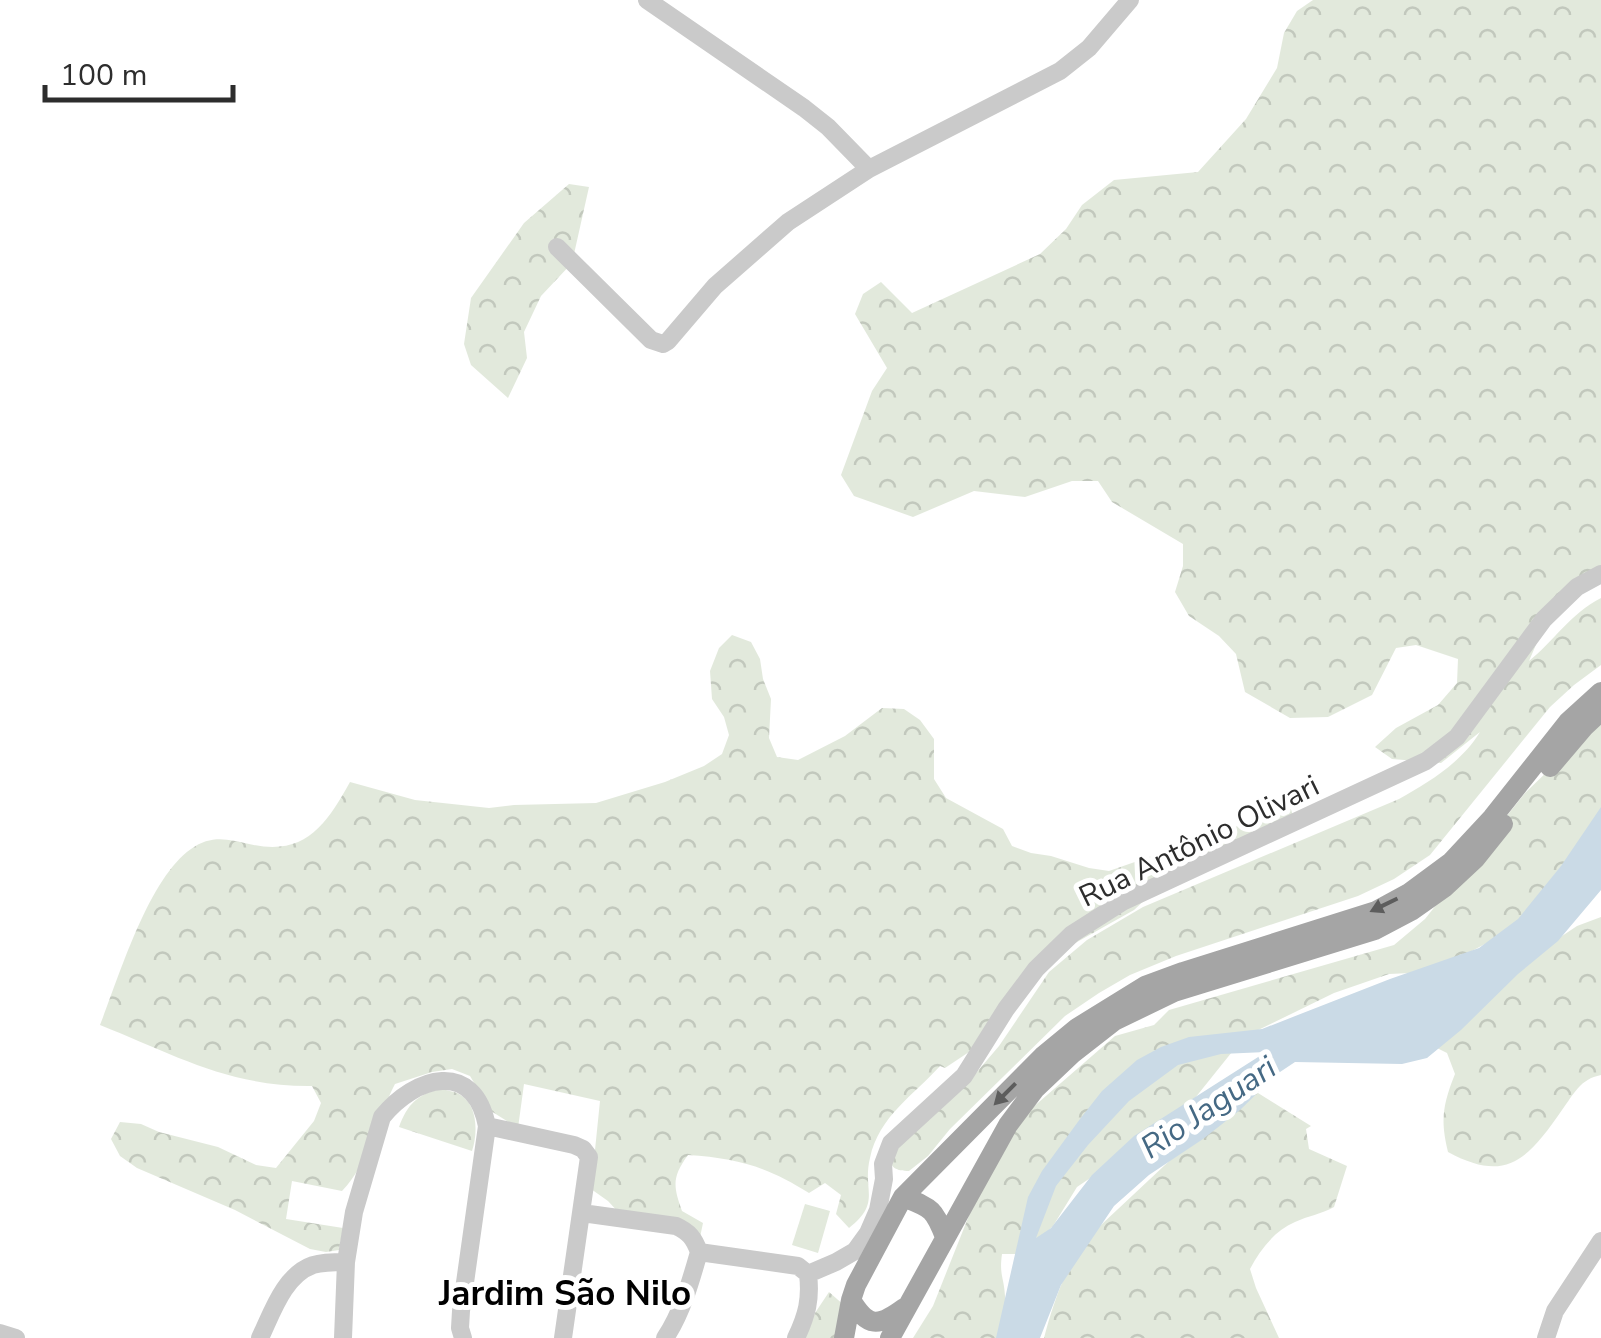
<svg xmlns="http://www.w3.org/2000/svg" width="1601" height="1338" font-family="'Nunito Sans',sans-serif">
	<style>
		.forest { fill: url(#forest-crowns) }
		.garden { fill: #e2e9dc }
		.water { fill: #cadae6; fill-rule: evenodd }
		.lines { fill: none; stroke-linecap: round; stroke-linejoin: round }
		.minor { stroke: #cacaca; stroke-width: 18 }
		.major { stroke: #a5a5a5; stroke-width: 20 }
		.oneway { fill: #5d5d5d }
		.labels { text-anchor: middle; stroke-width: 10; stroke-linejoin: round; paint-order: stroke }
		.street-label { font-size: 30px; fill: #2d2d2d; stroke: #fff }
		.water-label { font-size: 32px; font-style: italic; fill: #456984; stroke: #fff }
		.quarter-label { font-size: 35px; font-weight: bold; fill: #000; stroke: #fff }
	</style>
	<defs>
		<pattern id="forest-crowns" width="20" height="18" patternUnits="userSpaceOnUse" patternTransform="scale(2.5)"><rect width="20" height="18" fill="#e2e9dc"/><path d="M2 6a3 3 0 1 1 6 0M12 15a3 3 0 1 1 6 0" fill="none" stroke="#c2c8bd"/></pattern>
	</defs>
	<rect width="100%" height="100%" fill="#fff"/>
	<path class="forest" d="M 1313,0 L 1601,0 L 1601,583 L 1564,603 L 1538,640 L 1529,661 C 1553,642 1571,613 1601,598 L 1601,665 L 1574,685 L 1550,707 L 1430,855 L 1394,879 L 1358,896 L 1176,956 L 1130,975 L 1099,993 L 1065,1016 L 950,1129 L 928,1156 L 909,1171 C 896,1171 891,1168 887,1155 L 965,1086 L 999,1046 L 1049,972 L 1087,940 L 1143,907 L 1399,799 C 1429,782 1461,763 1480,732 L 1441,763 L 1392,759 L 1375,747 L 1396,728 L 1438,705 L 1457,683 L 1458,659 L 1416,645 L 1396,648 L 1372,695 L 1328,717 L 1290,718 L 1245,692 L 1236,654 L 1219,636 L 1189,616 L 1175,592 L 1183,566 L 1183,544 L 1112,502 L 1098,481 L 1072,481 L 1025,497 L 974,491 L 913,517 L 854,496 L 841,475 L 872,391 L 887,368 L 855,314 L 863,294 L 881,282 L 912,313 L 1040,254 L 1066,229 L 1082,205 L 1114,180 L 1198,172 L 1246,119 L 1277,68 L 1284,33 L 1297,11 Z
		M 569,184 L 589,187 L 572,263 L 541,296 L 524,332 L 527,358 L 508,398 L 471,365 L 464,344 L 471,298 L 524,223 Z
		M 732,635 L 751,642 L 760,659 L 763,679 L 771,699 L 769,738 L 777,757 L 798,760 L 845,736 L 882,708 L 904,709 L 920,720 L 934,739 L 934,779 L 946,798 L 1003,829 L 1012,846 L 1031,853 L 1051,856 L 1089,868 L 1109,871 L 1252,821 L 1289,803 L 1295,822 L 1150,895 L 1134,910 L 1061,951 L 978,1046 L 945,1068 L 940,1066 C 914,1095 879,1116 870,1158 C 862,1191 882,1202 849,1228 L 836,1214 L 841,1195 L 825,1183 L 809,1193 C 768,1167 737,1158 688,1155 C 672,1177 673,1186 682,1211 L 703,1223 L 699,1242 L 620,1214 L 608,1201 L 591,1189 L 600,1101 L 524,1084 L 518,1128 L 491,1111 L 470,1076 L 452,1069 L 432,1072 L 395,1084 C 377,1118 369,1164 342,1191 L 292,1181 L 286,1219 L 343,1228 L 339,1250 L 326,1252 L 310,1249 L 235,1210 L 137,1168 L 120,1156 L 111,1139 L 120,1122 L 141,1124 L 159,1132 L 218,1147 L 256,1165 L 276,1168 L 314,1121 L 321,1103 L 312,1086 C 229,1087 173,1054 100,1025 C 119,977 148,879 191,849 C 211,835 227,839 249,844 C 305,857 326,825 350,782 L 415,800 L 489,808 L 514,805 L 596,803 L 665,782 L 704,766 L 722,754 L 729,735 L 724,717 L 712,699 L 710,671 L 719,648 Z
		M 1601,720 L 1601,816 L 1511,930 L 1457,959 L 1411,973 L 1389,974 L 1334,993 L 1244,1037 L 1179,1118 L 1077,1187 L 1053,1226 L 1023,1254 L 1002,1254 C 999,1275 1004,1277 1005,1296 C 1006,1310 1002,1324 999,1338 L 913,1338 L 933,1306 L 1001,1135 L 1115,1036 L 1154,1025 L 1169,1010 L 1394,945 L 1425,919 L 1525,793 Z
		M 1601,917 L 1601,1075 C 1580,1079 1574,1094 1562,1110 C 1528,1159 1507,1184 1448,1152 C 1440,1120 1443,1104 1455,1074 L 1447,1053 L 1429,1044 L 1559,938 L 1577,926 Z
		M 1252,1085 L 1258,1093 L 1311,1126 L 1306,1129 L 1309,1149 L 1347,1166 L 1334,1207 C 1321,1214 1308,1216 1295,1222 C 1274,1231 1260,1250 1250,1269 L 1256,1288 L 1279,1338 L 1044,1338 C 1053,1304 1065,1268 1086,1239 L 1244,1091 Z
		M 442,1089 C 448,1091 454,1091 459,1094 C 478,1104 478,1133 472,1151 L 399,1127 C 407,1105 418,1093 442,1089 Z
		M 829,1292 L 845,1306 L 840,1338 L 803,1338 L 815,1313 Z"/>
	<path class="garden" d="M 805,1204 L 830,1211 L 818,1253 L 792,1245 Z"/>
	<path class="water" d="M 1601,807 L 1601,890 L 1558,941 L 1518,974 L 1461,1030 L 1427,1058 L 1402,1064 L 1295,1062 L 1277,1074 L 1240,1110 L 1203,1139 L 1149,1175 L 1114,1206 L 1061,1285 L 1040,1338 L 996,1338 L 1028,1197 L 1042,1171 L 1080,1119 L 1102,1091 L 1137,1060 L 1161,1047 L 1189,1037 L 1262,1029 L 1390,979 L 1479,948 L 1518,919 L 1561,866 ZM 1266,1052 L 1134,1136 L 1092,1175 L 1051,1228 L 1036,1238 L 1056,1186 L 1088,1145 L 1129,1101 L 1178,1065 L 1221,1054 Z"/>
	<g class="lines">
		<path class="minor" d="M 647,0 L 804,108 L 828,127 L 869,169
			M 557,247 L 651,340 L 663,344 L 668,341 L 715,286 L 788,222 L 869,169 L 1060,71 L 1089,48 L 1130,0
			M 487,1126 L 574,1145 L 583,1149 L 589,1157 L 563,1338
			M 582,1213 L 676,1226 C 689,1232 694,1238 699,1252
			M 699,1252 L 798,1266 L 808,1274
			M 808,1274 L 836,1262 L 855,1251 L 868,1233 L 878,1210 L 884,1179 L 883,1164 L 891,1143 L 964,1076 L 1006,1009 L 1036,969 L 1072,934 L 1124,901 L 1426,761 L 1457,737 L 1544,619 L 1577,587 L 1601,574
			M 0,1333 L 16,1338
			M 260,1338 C 272,1313 284,1275 313,1265 C 323,1262 336,1262 346,1262
			M 343,1338 L 346,1262 L 354,1212 L 382,1117 C 415,1076 474,1059 487,1126 L 461,1311 L 460,1328 L 463,1338
			M 665,1338 C 682,1313 691,1280 699,1252
			M 796,1338 C 807,1315 811,1299 808,1274
			M 1546,1338 L 1555,1311 L 1601,1241"/>
		<path class="major" d="M 1550,767 L 1584,727 L 1601,711
			M 903,1197 C 931,1208 934,1208 945,1237
			M 851,1300 C 868,1328 878,1327 904,1308
			M 844,1338 L 851,1300 L 856,1285 L 903,1197 L 1043,1056 L 1077,1028 L 1145,986 L 1183,972 L 1376,911 L 1409,893 L 1451,862 L 1492,818 L 1568,722 L 1601,692
			M 890,1338 L 1008,1125 L 1035,1089 L 1073,1053 L 1114,1021 L 1174,992 L 1375,930 L 1411,911 L 1445,887 L 1475,859 L 1503,824"/>
	</g>
	<defs><path id="oneway-solid" d="M-6-.8H1V-3.2L6.5 0L1 3.2V.8H-6Z" transform="scale(2.5)"/></defs>
	<g class="oneway">
		<use href="#oneway-solid" transform="translate(1384 905) rotate(154)"/>
		<use href="#oneway-solid" transform="translate(1005 1094) rotate(135)"/>
	</g>
	<g class="labels">
		<g class="street-label">
			<text transform="translate(1199 841) rotate(-26)" y="10">Rua Antônio Olivari</text>
		</g>
		<g class="water-label">
			<text transform="translate(1208 1107) rotate(-34)" y="11">Rio Jaguari</text>
		</g>
		<g class="quarter-label">
			<text x="565" y="1305">Jardim São Nilo</text>
		</g>
	</g>
	<path d="M45 85v15h188v-15" fill="none" stroke="#2d2d2d" stroke-width="5"/>
	<text x="60" y="85" font-size="30" fill="#2d2d2d" stroke="#ffffff" stroke-width="8" paint-order="stroke">100 m</text>
</svg>
